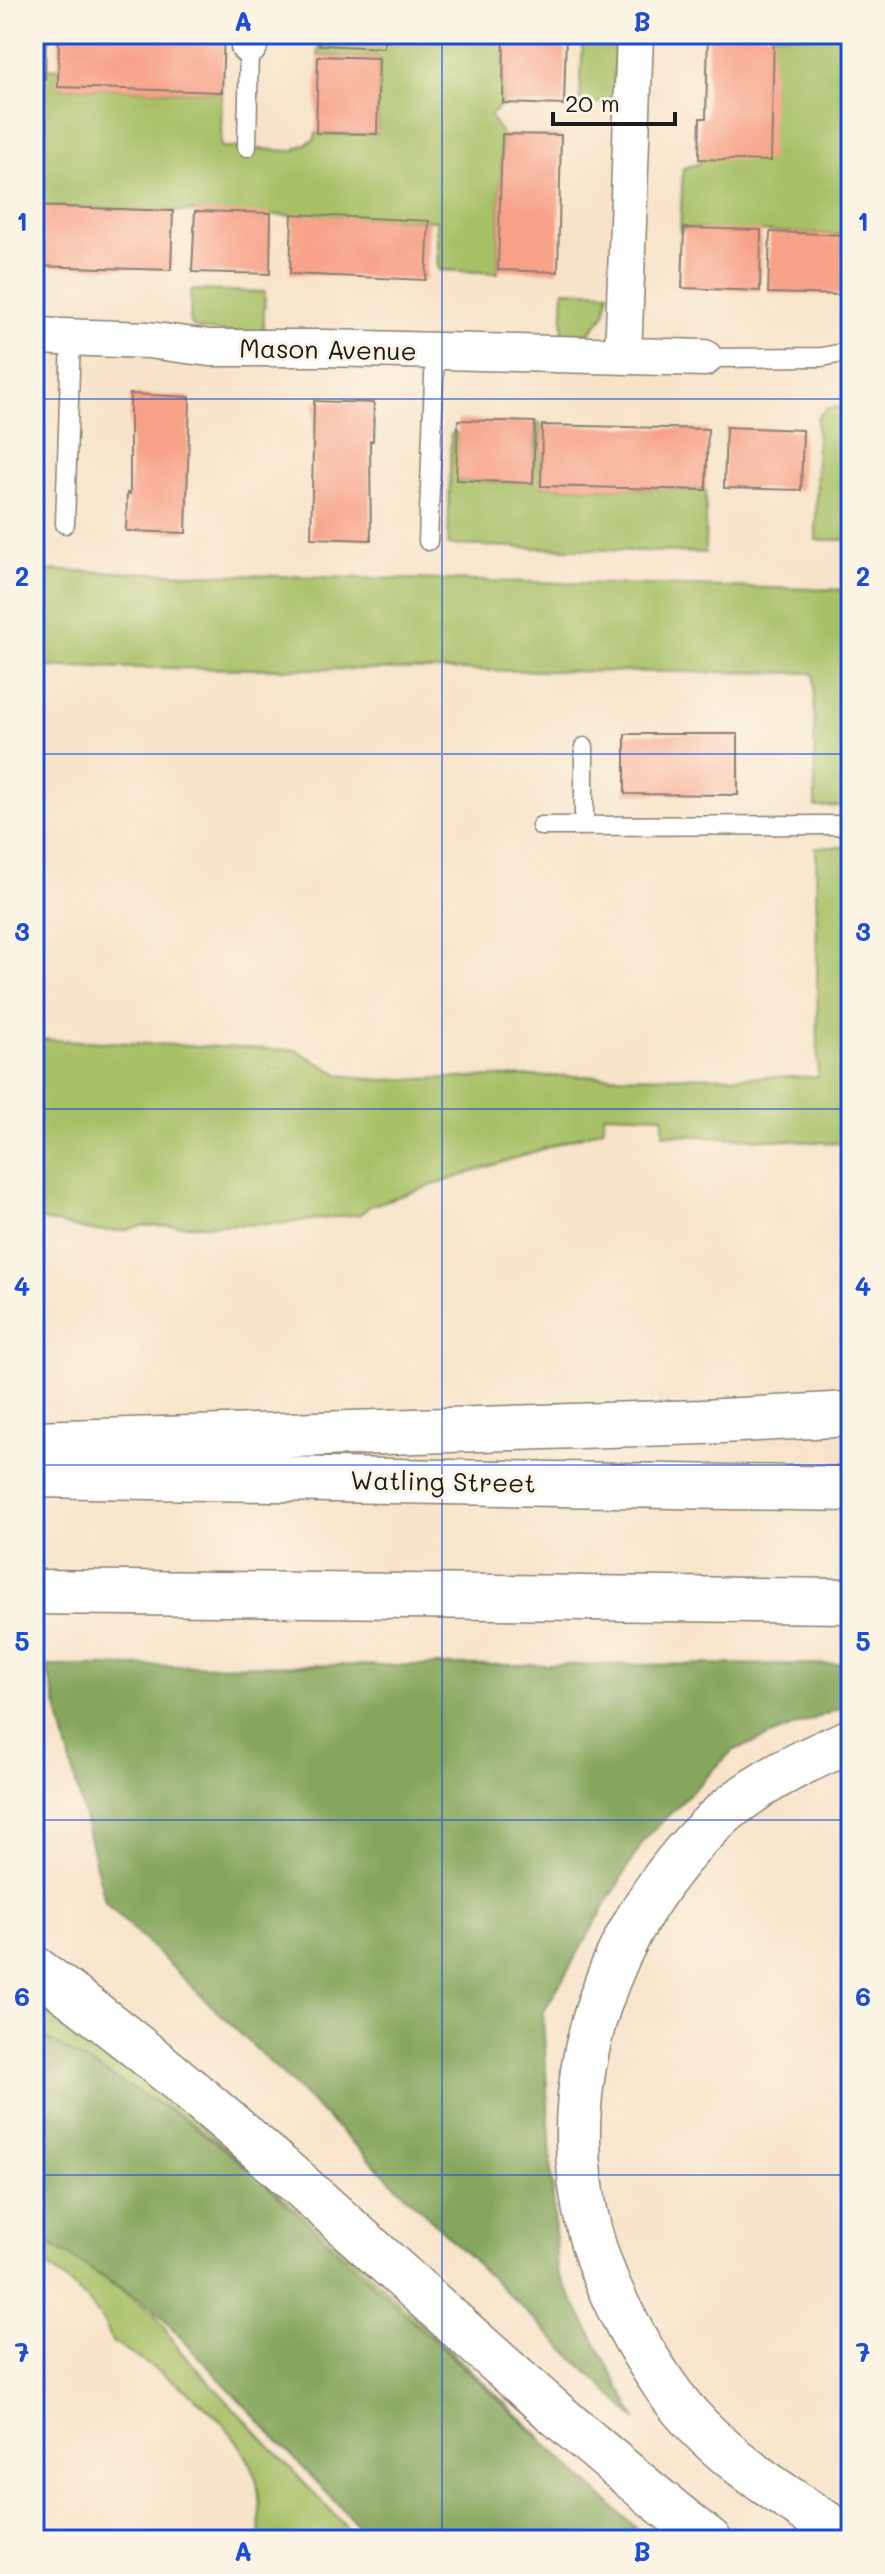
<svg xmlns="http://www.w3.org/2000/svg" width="885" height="2574" font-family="Mali,sans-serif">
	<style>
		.green { fill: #a7c066; stroke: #626e41; stroke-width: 2 }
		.forest { fill: #85a65b; stroke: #50613c; stroke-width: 2 }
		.building { fill: #f7a188 }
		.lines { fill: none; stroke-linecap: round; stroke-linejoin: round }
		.lane-casing { stroke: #8a8072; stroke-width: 21 }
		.street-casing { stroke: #8a8072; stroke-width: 39 }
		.highway-casing { stroke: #8a8072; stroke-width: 47 }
		.lane { stroke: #fff; stroke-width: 18 }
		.street { stroke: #fff; stroke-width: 36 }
		.highway { stroke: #fff; stroke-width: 44 }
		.grid { fill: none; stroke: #1d4ed8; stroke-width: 2; stroke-opacity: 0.55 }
		.labels { text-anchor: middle; stroke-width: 6; stroke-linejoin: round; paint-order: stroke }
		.street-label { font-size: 26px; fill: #1c1c1c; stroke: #fcf5e5 }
		.neatline { fill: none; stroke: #1d4ed8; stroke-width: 3 }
		.grid-label { font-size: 26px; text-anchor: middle; font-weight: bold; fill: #1d4ed8 }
	</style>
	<rect width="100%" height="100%" fill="#fcf5e5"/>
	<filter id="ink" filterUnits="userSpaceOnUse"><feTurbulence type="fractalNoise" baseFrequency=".0125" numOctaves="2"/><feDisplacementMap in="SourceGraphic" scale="16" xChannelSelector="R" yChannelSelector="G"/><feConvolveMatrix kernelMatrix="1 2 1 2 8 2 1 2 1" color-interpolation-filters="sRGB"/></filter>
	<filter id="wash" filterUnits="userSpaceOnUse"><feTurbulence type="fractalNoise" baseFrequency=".006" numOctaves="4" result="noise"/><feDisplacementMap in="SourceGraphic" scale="32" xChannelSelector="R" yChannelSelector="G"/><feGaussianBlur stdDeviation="1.8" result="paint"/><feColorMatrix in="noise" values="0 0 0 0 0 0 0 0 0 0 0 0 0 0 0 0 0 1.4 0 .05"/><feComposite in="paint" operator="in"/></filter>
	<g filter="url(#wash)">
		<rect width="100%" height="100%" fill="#f7e3c9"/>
		<path class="green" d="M 384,34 L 504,34 L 503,103 L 490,116 L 502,134 L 498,273 L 438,270 L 436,221 L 34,206 L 34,78 L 44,79 L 45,68 L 59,69 L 59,87 L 222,92 L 221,147 L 292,151 L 315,139 L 316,133 L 377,134 L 379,58 L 318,56 L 319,45 L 383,47 Z
			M 583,34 L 616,34 L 613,103 L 580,102 Z
			M 774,34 L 851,34 L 851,298 L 845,295 L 846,235 L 684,228 L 680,232 L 683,168 L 698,164 Z
			M 191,290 L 265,292 L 263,333 L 260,336 L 198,329 L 190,324 Z
			M 564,290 L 609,292 L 605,314 L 589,333 L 562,336 Z
			M 851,407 L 851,540 L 816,540 L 817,418 L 827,408 Z
			M 537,422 L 542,425 L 541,486 L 706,490 L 705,553 L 448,545 L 451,434 L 458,434 L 457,480 L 533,483 Z
			M 34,570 L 851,590 L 851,806 L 815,807 L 814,675 L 811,673 L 34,667 Z
			M 816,847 L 851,847 L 851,1144 L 663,1134 L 663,1116 L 604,1114 L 603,1129 L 370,1206 L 360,1214 L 278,1224 L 141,1226 L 122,1231 L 90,1231 L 34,1218 L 34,1039 L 296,1050 L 341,1075 L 380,1080 L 534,1076 L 818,1077 Z
			M 34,1987 L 94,2032 L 354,2259 L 543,2439 L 216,2142 L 186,2120 L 34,2031 Z
			M 34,2231 L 153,2312 L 181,2352 L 358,2540 L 261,2540 C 260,2521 261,2497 256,2479 C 235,2413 165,2376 112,2342 C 101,2305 64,2277 34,2257 Z"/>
		<path class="forest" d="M 851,1664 L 851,1704 L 732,1751 L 643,1841 L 543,2013 L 557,2270 L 637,2420 L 105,1902 L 47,1666 Z
			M 34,2031 L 186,2120 L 250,2170 L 649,2540 L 371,2540 L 153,2308 L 34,2234 Z"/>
		<g id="blocks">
			<path class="building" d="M 34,34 L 46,34 L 45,79 L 34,78 Z
				M 59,34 L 224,34 L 222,92 L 58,87 Z
				M 319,34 L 384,34 L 384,48 L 319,45 Z
				M 504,34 L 566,34 L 564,105 L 503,103 Z
				M 708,34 L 774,34 L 771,161 L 699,159 L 700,118 L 706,118 Z
				M 318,56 L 379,58 L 377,134 L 316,133 Z
				M 502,134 L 561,135 L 558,272 L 498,270 Z
				M 34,206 L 173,211 L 171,270 L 34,266 Z
				M 195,211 L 271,213 L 270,274 L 192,272 Z
				M 292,214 L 429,221 L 426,280 L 290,274 Z
				M 684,228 L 761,230 L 760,291 L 682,288 Z
				M 770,232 L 847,235 L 845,295 L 768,293 Z
				M 130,394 L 190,397 L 186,533 L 126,531 L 127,493 L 130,494 Z
				M 314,401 L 374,403 L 373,441 L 370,441 L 371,540 L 311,538 Z
				M 458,420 L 535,422 L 533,483 L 456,480 Z
				M 542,425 L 708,429 L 706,490 L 541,486 Z
				M 726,427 L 803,430 L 801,490 L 724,488 Z
				M 625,734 L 738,734 L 738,795 L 625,794 Z"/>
		</g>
	</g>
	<g filter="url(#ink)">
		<use href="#blocks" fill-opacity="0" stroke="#8a8072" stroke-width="2"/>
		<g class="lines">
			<defs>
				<path id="lane" d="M 247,147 L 249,46
					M 704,358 L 822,357 L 848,352
					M 65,524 L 71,337
					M 428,541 L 435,351
					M 584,747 L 584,825
					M 541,826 L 851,825"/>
				<path id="street" d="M 249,46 L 250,34
					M 34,336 L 148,340 L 210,348 L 326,348 L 704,358
					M 623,356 L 635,34"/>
				<path id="highway" d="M 34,1443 L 702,1422 L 851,1414
					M 34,1475 L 851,1489
					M 34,1592 L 851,1601
					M 851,1741 C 804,1760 753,1785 716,1820 C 607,1922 553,2082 589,2229 C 603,2285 633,2339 665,2386 C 710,2452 785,2497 851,2539
					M 34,1968 C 274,2141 476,2359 709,2540"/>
			</defs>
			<use href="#lane" class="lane-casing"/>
			<use href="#street" class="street-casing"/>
			<use href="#highway" class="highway-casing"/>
			<use href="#lane" class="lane"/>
			<use href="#street" class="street"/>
			<use href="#highway" class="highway"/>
		</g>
	</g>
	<path class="grid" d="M 442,34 L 442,2540M 34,399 L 851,399M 34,754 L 851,754M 34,1109 L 851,1109M 34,1465 L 851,1465M 34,1820 L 851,1820M 34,2175 L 851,2175"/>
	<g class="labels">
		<g class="street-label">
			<text transform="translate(328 350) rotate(1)" y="9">Mason Avenue</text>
			<text transform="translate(443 1482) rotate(1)" y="9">Watling Street</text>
		</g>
	</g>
	<rect width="885" height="2574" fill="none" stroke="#fcf5e5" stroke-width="88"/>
	<path d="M553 112v12h122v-12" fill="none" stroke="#1c1c1c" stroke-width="4"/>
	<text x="565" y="112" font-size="24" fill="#1c1c1c" stroke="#fcf5e5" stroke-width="6" paint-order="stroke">20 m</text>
	<rect x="44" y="44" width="797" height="2486" class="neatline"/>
	<g class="grid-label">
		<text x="243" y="31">A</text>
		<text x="642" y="31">B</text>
		<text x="22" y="231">1</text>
		<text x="863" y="231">1</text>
		<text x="22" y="586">2</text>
		<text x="863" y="586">2</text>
		<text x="22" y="941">3</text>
		<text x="863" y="941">3</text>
		<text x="22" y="1296">4</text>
		<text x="863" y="1296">4</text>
		<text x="22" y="1651">5</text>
		<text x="863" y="1651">5</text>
		<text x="22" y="2006">6</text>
		<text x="863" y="2006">6</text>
		<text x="22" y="2362">7</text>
		<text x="863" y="2362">7</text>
		<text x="243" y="2561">A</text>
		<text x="642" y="2561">B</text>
	</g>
</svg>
